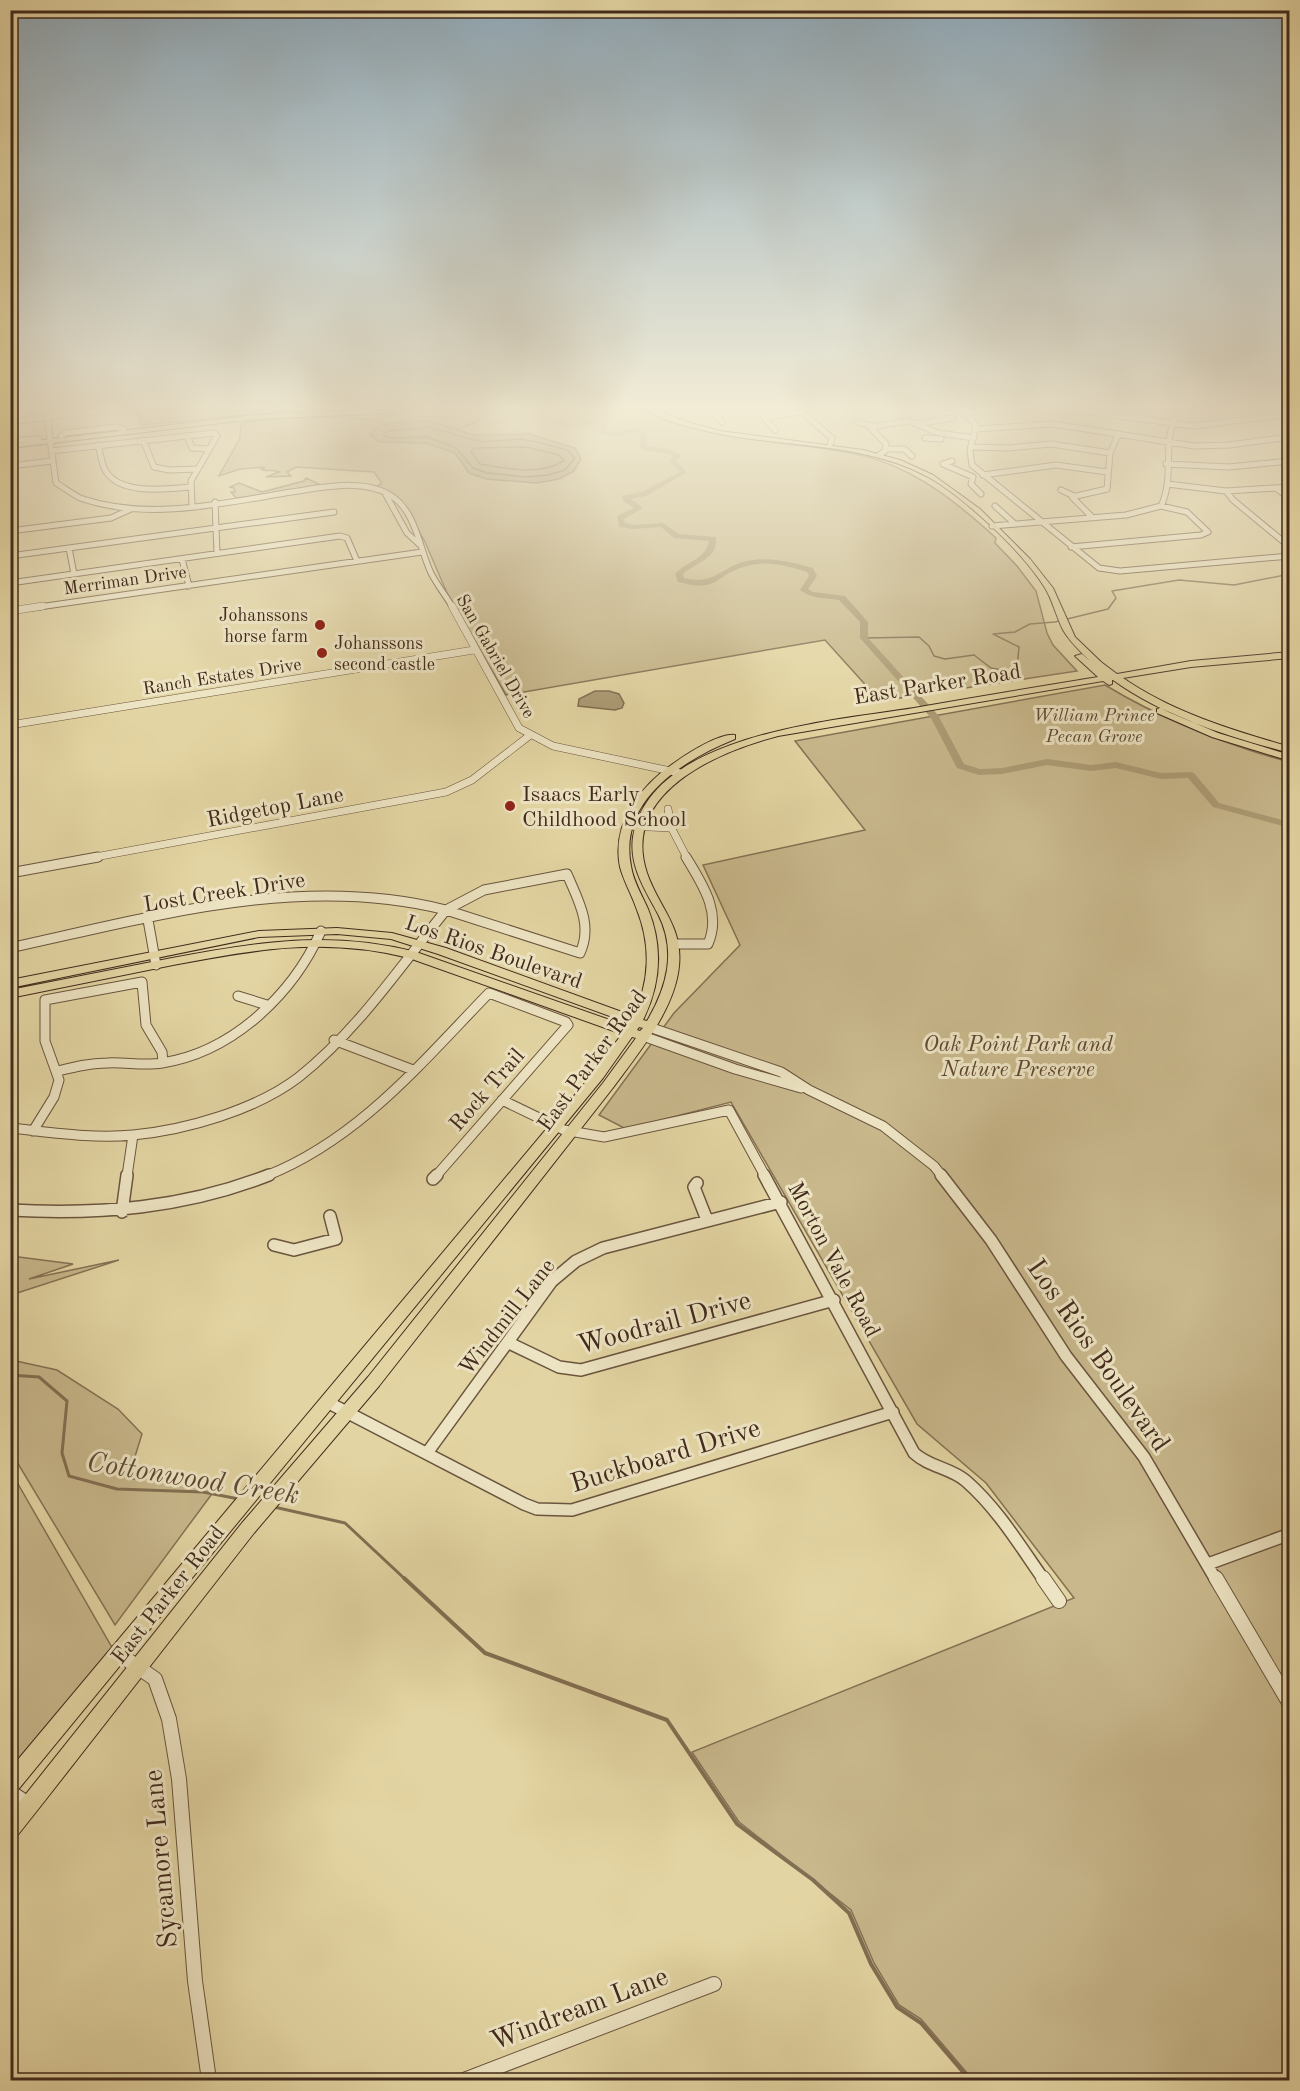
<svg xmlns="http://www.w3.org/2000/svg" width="1300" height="2091" font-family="'Old Standard TT',serif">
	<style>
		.green { fill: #c8b88c; stroke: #857154; stroke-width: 1.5 }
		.water { fill: #ac9b75; stroke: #826e52; stroke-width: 1.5 }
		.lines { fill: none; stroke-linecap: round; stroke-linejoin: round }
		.shore { stroke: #776249; stroke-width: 1.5 }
		.stream-far2 { stroke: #826e52; stroke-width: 1.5 }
		.stream-far1 { stroke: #826e52; stroke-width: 3 }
		.stream { stroke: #826e52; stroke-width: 4 }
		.river { fill: #ac9b75; fill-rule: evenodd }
		.minor-far4-casing { stroke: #6a553e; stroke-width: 7 }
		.minor-far3-casing { stroke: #6a553e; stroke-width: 8 }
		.minor-far2-casing { stroke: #6a553e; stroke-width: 11 }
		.minor-far1-casing { stroke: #6a553e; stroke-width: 14 }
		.minor-casing { stroke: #6a553e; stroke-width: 16 }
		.major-casing { stroke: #422a1d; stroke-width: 2 }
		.minor-far4 { stroke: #ede4c3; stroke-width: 5 }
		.minor-far3 { stroke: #ede4c3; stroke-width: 7 }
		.minor-far2 { stroke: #ede4c3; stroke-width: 9 }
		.minor-far1 { stroke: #ede4c3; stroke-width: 11 }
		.minor { stroke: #ede4c3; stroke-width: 14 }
		.major { fill: #e3d5a3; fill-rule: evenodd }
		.poi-dot { fill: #8f2418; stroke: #ede4c3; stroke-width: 2 }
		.labels { text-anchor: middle; stroke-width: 6; stroke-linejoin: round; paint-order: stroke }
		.far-street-label { font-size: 18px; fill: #422a1d; stroke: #ede4c3 }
		.far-poi-label { font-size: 18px; fill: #422a1d; stroke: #ede4c3; text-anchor: end }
		.far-park-label { font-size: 18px; font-style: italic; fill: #5d4633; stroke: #ede4c3 }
		.street-label { font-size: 22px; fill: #422a1d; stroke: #ede4c3 }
		.poi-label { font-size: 22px; fill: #422a1d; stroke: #ede4c3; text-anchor: start }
		.park-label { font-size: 22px; font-style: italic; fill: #5d4633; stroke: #ede4c3 }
		.near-street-label { font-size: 27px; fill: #422a1d; stroke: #ede4c3 }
		.near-water-label { font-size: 28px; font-style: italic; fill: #5c4633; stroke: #ede4c3 }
	</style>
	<rect width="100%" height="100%" fill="#e3d5a3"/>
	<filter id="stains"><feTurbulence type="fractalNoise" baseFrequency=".00333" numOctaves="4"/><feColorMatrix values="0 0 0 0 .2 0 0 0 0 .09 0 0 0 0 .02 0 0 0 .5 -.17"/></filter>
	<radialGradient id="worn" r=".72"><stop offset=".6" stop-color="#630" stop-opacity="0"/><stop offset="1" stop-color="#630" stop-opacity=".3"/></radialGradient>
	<path class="green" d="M 136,410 L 300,410 L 142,425 Z
		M 414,410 L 645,410 C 683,426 723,435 764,441 C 802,446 842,449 878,460 C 923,475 961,506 996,538 L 995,543 L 1017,566 L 1036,591 L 1047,633 L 1053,645 L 1077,671 L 880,701 L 825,640 L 506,695 L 447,593 L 425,542 L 401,500 L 376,487 L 382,483 L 374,472 L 296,467 L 287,472 L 291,476 L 266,477 L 279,472 C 273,469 266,472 261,469 L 265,467 L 240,469 L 219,476 L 240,438 L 241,420 L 365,415 Z
		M 306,478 L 323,486 L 236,498 L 231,492 L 235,492 L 234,488 L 230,487 L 239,483 L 262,492 L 304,481 Z
		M 1105,685 C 1163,720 1224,744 1289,762 L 1289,2080 L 973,2080 L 921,2019 L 899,2005 L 874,1963 L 851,1910 L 739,1822 L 692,1752 L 1074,1598 L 986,1483 L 917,1424 L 731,1102 L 626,1129 L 599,1115 L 674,1013 L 740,945 L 703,865 L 865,830 L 795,741 Z
		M 11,1256 L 73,1264 L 29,1279 L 119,1260 L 11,1295 Z
		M 16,1361 L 57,1370 L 118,1409 L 142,1434 L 128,1479 L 194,1479 L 217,1487 L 115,1625 L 11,1452 L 11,1362 Z
		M 10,1470 L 114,1651 L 15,1769 L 10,1766 Z"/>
	<path class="water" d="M 429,421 L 474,435 L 529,434 L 575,448 L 581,459 L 574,471 L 559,479 L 537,483 L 486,479 L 469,473 L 455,453 L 426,443 L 379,442 L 370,435 C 377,420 414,421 429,421 Z
		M 595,691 L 609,691 L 619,694 L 624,703 L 622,708 L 615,710 L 578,706 L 579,699 Z"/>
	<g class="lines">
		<path class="shore" d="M 429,427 L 481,442 L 520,439 L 537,442 L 567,450 L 575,458 L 565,470 L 548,475 L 526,477 L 487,473 L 473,468 L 456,448 L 427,437 L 390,438 L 383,435 L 388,431 Z
			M 526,447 L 559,455 L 564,461 C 538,476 508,469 480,464 L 471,451 L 474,448 Z"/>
		<path class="stream-far2" d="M 243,427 L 246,422 C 290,417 342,412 385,423
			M 457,429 L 481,420
			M 864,638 L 919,637 L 929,646 L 934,656 L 945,659 L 974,655 L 991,668 L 1013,672 L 1017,669 L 1019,647 L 993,634 L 1015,632 L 1030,624 L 1055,622 L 1108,609 L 1116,598 L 1112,591 L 1179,580 L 1234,585 L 1290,574"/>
		<path class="stream-far1" d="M 10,1375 L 39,1377 L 67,1401 L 62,1453 L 69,1476 L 117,1489 L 203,1492 L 239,1499
			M 274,1507 L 345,1523 L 406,1580"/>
		<path class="stream" d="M 404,1578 L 485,1653 L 667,1720 L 737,1824 L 813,1880 L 849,1913 L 871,1964 L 897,2007 L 921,2023 L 970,2080"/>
		<path class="river" d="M 484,410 L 490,410 L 483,417 C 500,424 516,412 533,413 C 546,413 557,422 569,423 C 584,424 595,415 609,424 L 606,431 L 615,432 L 639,428 L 646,433 L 647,446 L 665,448 L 680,455 L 681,456 L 676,461 L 686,471 L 686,473 L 646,496 L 631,499 L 643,508 L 624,519 L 625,523 L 633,525 L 663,523 L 679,534 L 716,537 C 718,559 697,562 683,574 L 684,578 C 715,586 720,567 747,561 C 769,556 792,562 813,568 L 817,576 L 808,589 L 813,592 L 845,596 L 868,622 L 868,638 L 938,715 L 964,764 L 980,769 L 1002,768 L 1047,759 L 1091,765 L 1116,762 L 1161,773 L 1191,772 L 1194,773 L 1219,803 L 1290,822 L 1290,828 L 1213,807 L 1188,778 L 1161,779 L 1116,768 L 1091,771 L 1047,765 L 1002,774 L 979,775 L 957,768 L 931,718 L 860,638 L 860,622 L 839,600 C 826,598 811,599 800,590 L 809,576 L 807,572 C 788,566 767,560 747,566 C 713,575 721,593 678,582 L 675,574 C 687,561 705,560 709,541 L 674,538 L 661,527 L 633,529 L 619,527 L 617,516 L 634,508 L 622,500 L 622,496 L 641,492 L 680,472 L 669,461 L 673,456 C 661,451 649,453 640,447 L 640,434 L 638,432 L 615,436 L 600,433 L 602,425 C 590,421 582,428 570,427 C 558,426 547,418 534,417 C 514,415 495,432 476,418 Z"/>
		<defs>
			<path id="minor-far4" d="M 46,410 L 56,483 C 65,488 74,496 83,499 C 149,521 225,503 291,492 C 321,488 366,477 393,497 C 416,513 420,550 431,573 C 437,585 446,596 453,608
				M 712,410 L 722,422
				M 758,410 L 775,430
				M 962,410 L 976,425 L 970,450 L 972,465 L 1099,568 L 1120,571 L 1290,556
				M 1078,410 L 1193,426 L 1290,414
				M 934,411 L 944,419
				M 967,413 L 989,410
				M 765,417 L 802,412 L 832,438 L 830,445
				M 10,422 L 105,410
				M 857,422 L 872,426
				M 916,424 L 953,418
				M 977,429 L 1053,424 L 1194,446 L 1229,445 L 1290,437
				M 187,435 L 192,448 L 209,449
				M 61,436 L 66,433 L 116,427 L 124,429
				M 925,438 L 941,439
				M 143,440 L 154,467 L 169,470 L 197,469
				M 10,441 L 39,439
				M 98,445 C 101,454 101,465 107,473 C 123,495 167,489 190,487
				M 973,447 L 1009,448 L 1051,444 L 1110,453
				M 886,449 L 904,449 L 912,456
				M 51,451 L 214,433 L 217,436 L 191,481 L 192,505
				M 879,455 L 885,451 L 886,444 L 870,427 L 908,421 L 939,433 L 974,438
				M 952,461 L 943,464 L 973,477 L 971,484 L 981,494
				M 1166,464 L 1229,467 L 1290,461
				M 10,466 L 52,461
				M 983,475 L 1056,465 L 1107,472
				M 1167,484 L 1226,491 L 1290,487
				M 1276,488 L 1290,499
				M 1061,490 L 1074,496
				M 1226,491 L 1233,500 L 1290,547
				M 386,495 L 407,533 L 420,545
				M 215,502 L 217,553
				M 995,506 L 1015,524
				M 1093,518 L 1072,497 L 1107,489 L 1110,453 L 1118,435
				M 992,526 L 1126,515 L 1161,506 C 1176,475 1160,440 1179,410
				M 10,531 L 111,518 L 131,509
				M 1071,547 L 1201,535 L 1208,532 L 1187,512 L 1161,506
				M 69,548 L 74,574
				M 10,556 L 334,512
				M 182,559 L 189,586
				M 10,583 L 340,536 L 347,538 L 357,561
				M 32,608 L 422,552"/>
			<path id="minor-far3" d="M 452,606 L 519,728 L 553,746 L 680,773
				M 10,611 L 43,606
				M 10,725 L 474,650
				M 668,809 L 671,827 L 687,858
				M 628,826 L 671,828
				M 90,858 L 446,792 L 472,780 L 529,736"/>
			<path id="minor-far2" d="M 10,873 L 98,857
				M 567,874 C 578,900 593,925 580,953 L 446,910 L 484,890 Z
				M 148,920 L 156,965
				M 673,944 L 708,944 C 722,912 702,884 686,857
				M 10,948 C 152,917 301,873 446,910
				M 238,996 L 267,1005
				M 649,1027 L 781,1072 L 809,1090 L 883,1126 L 934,1166 L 942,1176
				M 643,1036 L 735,1069 L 801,1088
				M 334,1040 L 413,1070
				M 58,1071 C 74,1067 90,1063 107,1063 C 126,1062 144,1066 162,1063 C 233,1052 293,994 321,931
				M 502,1100 L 564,1130 L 604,1137 L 729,1110 L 765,1176
				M 10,1128 C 50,1132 92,1139 133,1135 C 186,1130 256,1110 299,1077 C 357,1031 400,967 446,910
				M 33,1131 L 54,1097 L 59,1080 L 45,1041 L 45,1000 L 142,982 L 146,1025 L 162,1052 L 163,1063
				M 127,1176 L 133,1135
				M 266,1176 C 359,1139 421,1063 489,993 L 566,1022 L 568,1025 L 436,1176"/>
			<path id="minor-far1" d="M 764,1175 L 914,1453 C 929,1467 951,1468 966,1481 C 998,1509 1020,1546 1044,1580
				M 941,1175 L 991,1240 L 1066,1356 L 1144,1457 L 1216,1580
				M 433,1179 L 437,1175
				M 697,1183 L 694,1187 L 707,1220
				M 10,1210 C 100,1215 185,1208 269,1175
				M 122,1212 L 127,1175
				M 274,1245 L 294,1250 L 336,1239 L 330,1216
				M 509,1343 L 559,1367 L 581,1370 L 834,1300
				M 329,1403 L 524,1504 L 537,1509 L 572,1510 L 893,1412
				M 427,1453 L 552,1281 L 576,1261 L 603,1248 L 781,1202
				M 1208,1564 L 1290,1534"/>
			<path id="minor" d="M 1043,1578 L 1059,1601
				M 1216,1578 L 1290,1704
				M 119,1654 L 155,1679 L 169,1719 L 179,1779 L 195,1981 L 209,2080
				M 10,1792 L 30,1805
				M 464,2080 L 714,1984"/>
			<path id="major" d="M 369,410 L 410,410 L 407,412 L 257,419 L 10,448 L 10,444 L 257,415 Z
				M 648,410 L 656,410 L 687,422 L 720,431 L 863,450 L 900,460 L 933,475 L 980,509 L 1030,559 L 1053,588 L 1075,637 L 1101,662 L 1117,674 L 1191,661 L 1290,652 L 1290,658 L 1191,667 L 1123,678 C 1172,712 1232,730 1290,747 L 1290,753 C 1230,737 1164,717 1113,680 L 1112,680 L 1112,684 L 1109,685 L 1103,681 L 778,736 C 718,752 620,792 647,873 C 659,908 683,926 679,966 C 675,1010 637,1055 612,1089 L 379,1386 L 254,1533 L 47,1798 L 17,1836 L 10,1838 L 10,1814 L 242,1523 L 368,1377 L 603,1083 L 636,1038 L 632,1037 L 603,1078 L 17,1791 L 10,1793 L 10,1769 L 584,1084 L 622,1034 L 409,958 C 325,937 256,949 173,965 C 119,976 64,987 10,998 L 10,990 C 64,979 118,969 172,958 C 259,942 329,930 416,952 L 627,1026 L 629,1023 L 438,954 L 391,939 L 337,934 L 259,937 L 10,988 L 10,980 L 259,931 L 337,928 L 392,933 L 446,948 L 633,1016 C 650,982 651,945 637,910 C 632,895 624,882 620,867 C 611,822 642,784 677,761 C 690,752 720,733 735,735 L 735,739 C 683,760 618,800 631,866 C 633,881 642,895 648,909 C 663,946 661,984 643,1020 L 647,1021 C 667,987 677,951 658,914 C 645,890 629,866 633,837 C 650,734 833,721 914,708 C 975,697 1037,687 1098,677 L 1075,656 L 1082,654 L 1090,661 C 1080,651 1070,642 1063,630 C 1056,616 1053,601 1045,588 C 1023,552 966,499 930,478 C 860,439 774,449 698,429 C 682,425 661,420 648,410 ZM 639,1027 L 643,1028 L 640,1031 L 637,1030 Z
				M 1160,708 L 1218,733 L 1290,755 L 1290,761 L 1212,737 L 1157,713 L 1157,709 Z"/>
		</defs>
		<use href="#minor-far4" class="minor-far4-casing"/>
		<use href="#minor-far3" class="minor-far3-casing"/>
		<use href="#minor-far2" class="minor-far2-casing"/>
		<use href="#minor-far1" class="minor-far1-casing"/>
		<use href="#minor" class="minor-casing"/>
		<use href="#major" class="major-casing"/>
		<use href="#minor-far4" class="minor-far4"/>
		<use href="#minor-far3" class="minor-far3"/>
		<use href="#minor-far2" class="minor-far2"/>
		<use href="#minor-far1" class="minor-far1"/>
		<use href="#minor" class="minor"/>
		<use href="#major" class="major"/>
	</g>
	<linearGradient id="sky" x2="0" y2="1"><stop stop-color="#90aaba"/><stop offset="0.58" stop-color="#f2ecd6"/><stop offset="1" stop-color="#f2ecd6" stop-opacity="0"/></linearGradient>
	<rect width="1300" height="703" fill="url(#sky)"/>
	<g class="poi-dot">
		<circle cx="320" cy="625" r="6"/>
		<circle cx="322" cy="653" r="6"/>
		<circle cx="510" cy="806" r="6"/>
	</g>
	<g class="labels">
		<g class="far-street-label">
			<text transform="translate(125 580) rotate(-8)" y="6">Merriman Drive</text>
			<text transform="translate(496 656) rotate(60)" y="6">San Gabriel Drive</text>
			<text transform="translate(222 676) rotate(-9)" y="6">Ranch Estates Drive</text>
		</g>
		<g class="far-poi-label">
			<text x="308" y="621">Johanssons<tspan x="308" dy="21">horse farm</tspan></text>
			<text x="334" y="649" text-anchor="start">Johanssons<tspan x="334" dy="21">second castle</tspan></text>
		</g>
		<g class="far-park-label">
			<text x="1094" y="721">William Prince<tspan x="1094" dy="21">Pecan Grove</tspan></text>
		</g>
		<g class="street-label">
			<text transform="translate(937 683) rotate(-9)" y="8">East Parker Road</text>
			<text transform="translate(275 806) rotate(-11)" y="8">Ridgetop Lane</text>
			<text transform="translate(224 891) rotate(-9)" y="8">Lost Creek Drive</text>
			<text transform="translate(494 951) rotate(19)" y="8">Los Rios Boulevard</text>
			<text transform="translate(591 1060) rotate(-54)" y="8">East Parker Road</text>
			<text transform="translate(486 1089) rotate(-49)" y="8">Rock Trail</text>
			<text transform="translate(835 1259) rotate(62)" y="8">Morton Vale Road</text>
			<text transform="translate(506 1316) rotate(-52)" y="8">Windmill Lane</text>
			<text transform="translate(167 1594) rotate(-52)" y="8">East Parker Road</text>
		</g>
		<g class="poi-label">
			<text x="522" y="801">Isaacs Early<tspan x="522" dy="25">Childhood School</tspan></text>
		</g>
		<g class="park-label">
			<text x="1018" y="1051">Oak Point Park and<tspan x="1018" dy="25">Nature Preserve</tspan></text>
		</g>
		<g class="near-street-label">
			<text transform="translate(664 1322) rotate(-15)" y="9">Woodrail Drive</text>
			<text transform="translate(1099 1355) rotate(55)" y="9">Los Rios Boulevard</text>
			<text transform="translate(665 1455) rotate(-17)" y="9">Buckboard Drive</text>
			<text transform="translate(160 1859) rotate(-95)" y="9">Sycamore Lane</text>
			<text transform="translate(579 2008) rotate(-21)" y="9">Windream Lane</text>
		</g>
		<g class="near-water-label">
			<text transform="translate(193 1477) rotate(9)" y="10">Cottonwood Creek</text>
		</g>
	</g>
	<rect width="1300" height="2091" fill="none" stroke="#e3d5a3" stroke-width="36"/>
	<rect x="12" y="12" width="1276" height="2067" fill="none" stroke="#422a1d" stroke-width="3"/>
	<rect x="18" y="18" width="1264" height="2055" fill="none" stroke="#422a1d" stroke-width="1.5"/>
	<rect width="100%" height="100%" filter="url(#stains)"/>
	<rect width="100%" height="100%" fill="url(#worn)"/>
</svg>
